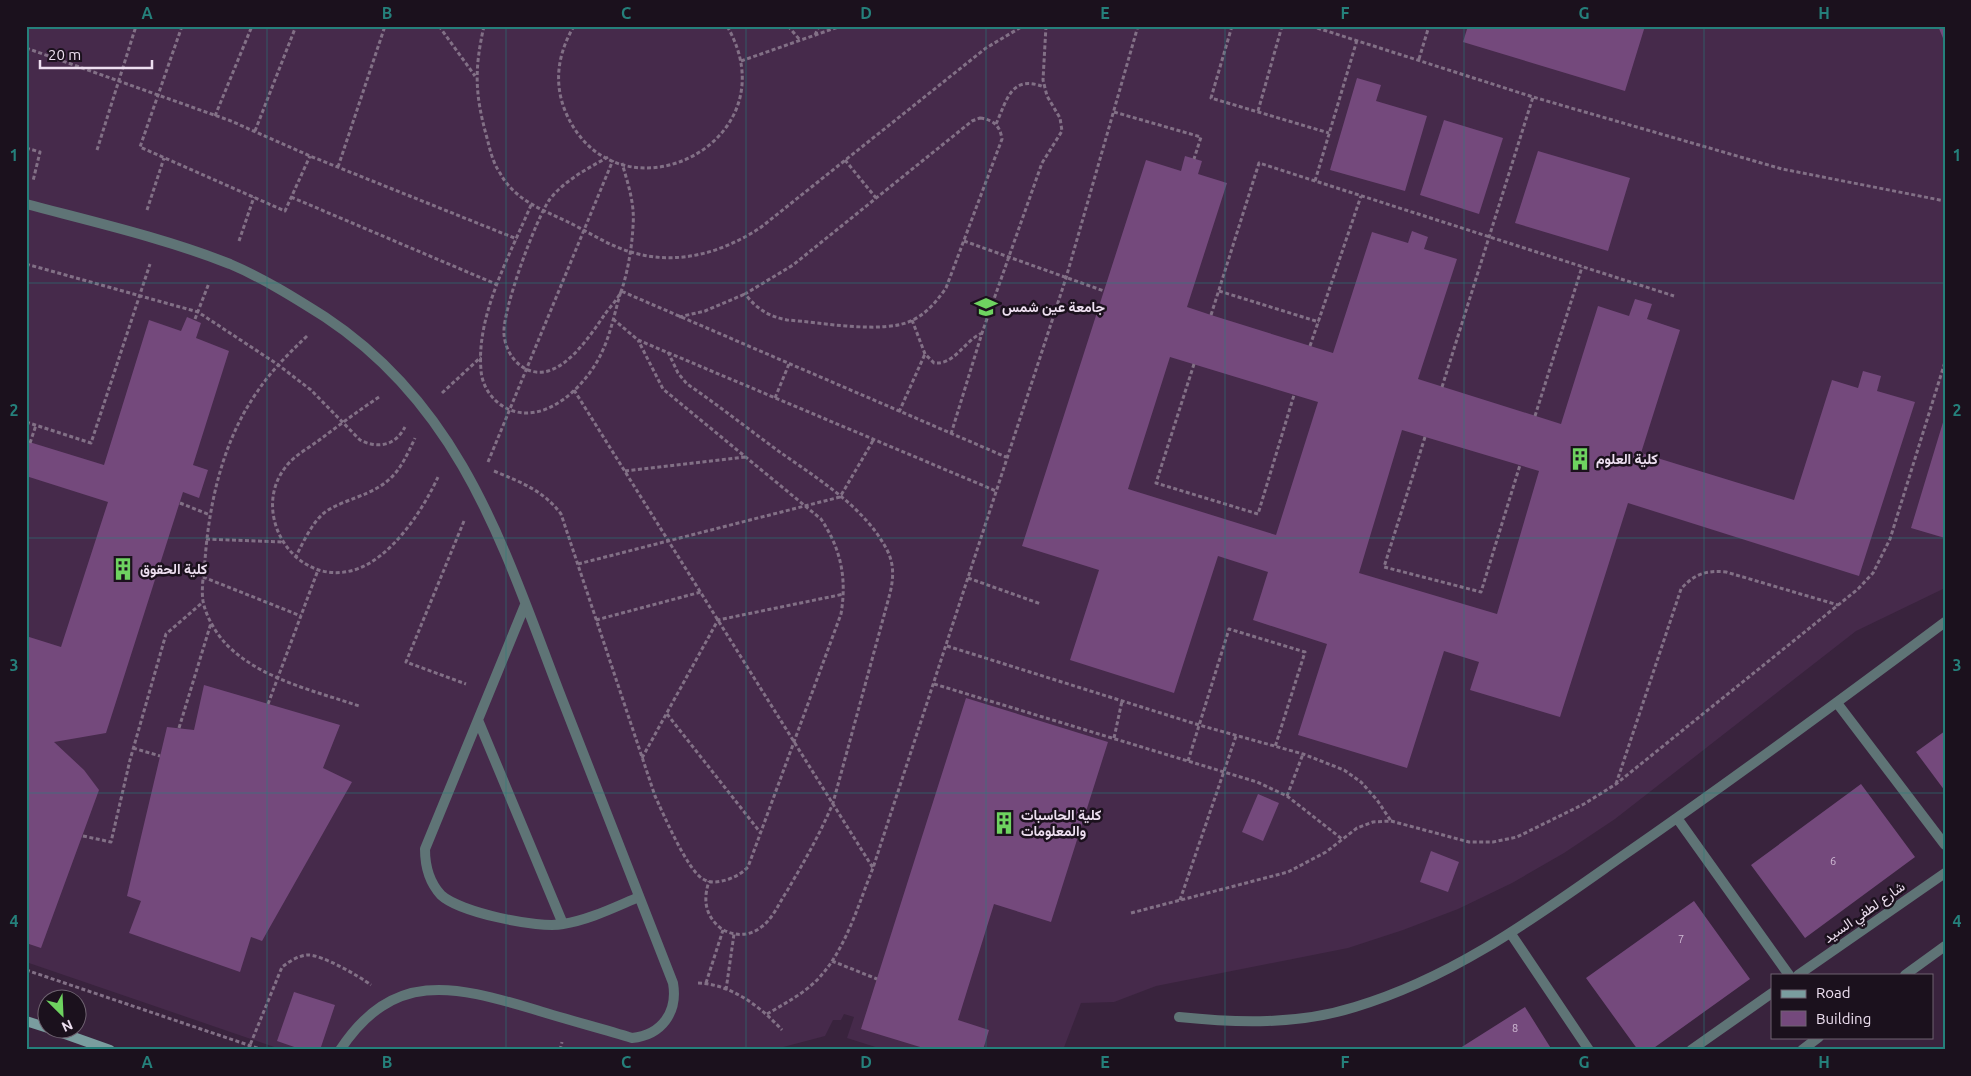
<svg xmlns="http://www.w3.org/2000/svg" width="1971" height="1076" font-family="Ubuntu,Vazirmatn,sans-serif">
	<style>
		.built { fill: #462a4b }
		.building { fill: #74497c; fill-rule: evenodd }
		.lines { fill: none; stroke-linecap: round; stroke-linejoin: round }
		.path { stroke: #827086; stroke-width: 3; stroke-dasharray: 4 2.5; stroke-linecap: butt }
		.lane { stroke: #5f7476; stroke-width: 10 }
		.street { stroke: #5f7476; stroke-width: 10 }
		.secondary { stroke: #7a9d9f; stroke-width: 10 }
		.grid { fill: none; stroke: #25807b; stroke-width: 1; stroke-opacity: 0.55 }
		.labels { text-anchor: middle; stroke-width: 5; stroke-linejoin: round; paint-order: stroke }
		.number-label { font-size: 11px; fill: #cfbad3 }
		.poi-label { font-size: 14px; font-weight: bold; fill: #eddff0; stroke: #1b111d; text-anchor: start }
		.street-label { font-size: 14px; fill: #eddff0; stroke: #1b111d }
		.neatline { fill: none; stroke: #25807b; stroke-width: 2 }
		.grid-label { font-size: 16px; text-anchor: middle; font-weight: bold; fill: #25807b }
	</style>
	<rect width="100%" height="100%" fill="#39233d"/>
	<path class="built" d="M 26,26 L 1945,26 L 1945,588 L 1856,631 L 1615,819 L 1564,853 L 1512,883 L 1458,909 L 1403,930 L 1348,948 L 1156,986 L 1114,1002 L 1081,1003 L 1063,1050 L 885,1050 L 847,1038 L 854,1017 L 844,1014 L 841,1020 L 833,1020 L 825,1036 L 772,1050 L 283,1050 L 26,962 Z"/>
	<path class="building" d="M 1468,26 L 1645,26 L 1625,91 L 1463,42 Z
		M 1938,26 L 1945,26 L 1945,43 Z
		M 1357,78 L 1381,85 L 1376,101 L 1427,116 L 1405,191 L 1330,170 Z
		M 1444,120 L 1503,138 L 1479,214 L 1420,195 Z
		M 1538,151 L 1630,178 L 1608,251 L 1515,223 Z
		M 1185,156 L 1202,161 L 1198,174 L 1227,183 L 1187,307 L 1211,315 L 1333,353 L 1372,232 L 1408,243 L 1412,231 L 1428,237 L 1424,249 L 1457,259 L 1418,379 L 1561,424 L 1598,306 L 1629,316 L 1635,299 L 1652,304 L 1647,319 L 1680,330 L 1641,453 L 1794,500 L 1832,380 L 1858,388 L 1863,371 L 1881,376 L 1877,391 L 1915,402 L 1859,576 L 1628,503 L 1560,717 L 1470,690 L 1479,662 L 1444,651 L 1407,768 L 1298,735 L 1327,644 L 1253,620 L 1268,572 L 1218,556 L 1174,693 L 1070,660 L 1099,570 L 1022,546 L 1146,160 L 1181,171 ZM 1170,357 L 1318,402 L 1276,535 L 1128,489 ZM 1402,430 L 1539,471 L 1497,614 L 1359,573 Z
		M 187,317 L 201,323 L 196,338 L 229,351 L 193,465 L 208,470 L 199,498 L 183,492 L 106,733 L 54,742 L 84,770 L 99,790 L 41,948 L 26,943 L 26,636 L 61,647 L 108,502 L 26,476 L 26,441 L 104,465 L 149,320 L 181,331 Z
		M 1944,419 L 1945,419 L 1945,538 L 1911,528 Z
		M 204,685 L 340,725 L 323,768 L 352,782 L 262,941 L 251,937 L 240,972 L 129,933 L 141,901 L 127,896 L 167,727 L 194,730 Z
		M 966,698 L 1108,742 L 1051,922 L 994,904 L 958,1020 L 989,1030 L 983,1050 L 930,1050 L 861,1029 Z
		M 1945,731 L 1945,791 L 1916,752 Z
		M 1861,784 L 1915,857 L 1805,938 L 1751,865 Z
		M 1258,794 L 1279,803 L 1263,841 L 1242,832 Z
		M 1431,851 L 1459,862 L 1448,892 L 1420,882 Z
		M 1694,901 L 1750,979 L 1651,1050 L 1638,1050 L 1586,978 Z
		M 294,992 L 335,1005 L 320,1050 L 303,1050 L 277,1041 Z
		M 1525,1007 L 1552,1050 L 1457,1050 Z"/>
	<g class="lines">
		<path class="path" d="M 182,26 L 140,147 L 285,211 L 310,156
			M 439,26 L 475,76
			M 484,26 C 474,70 475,95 487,138 C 490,150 493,163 500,173 C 514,199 540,209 566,221 C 587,231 609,246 631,252 C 677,266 721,253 760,228 L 986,48 L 1023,26
			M 574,26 C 558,53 553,83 566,113 C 617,229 795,143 727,26
			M 788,26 L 800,40
			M 1232,26 L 1211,98 L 1329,133
			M 1311,26 L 1533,97 L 1782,169 L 1945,201
			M 815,35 L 819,26
			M 26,48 L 231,121 L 310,156 L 517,239
			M 1419,59 L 1429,26
			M 741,61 L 841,26
			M 1258,111 L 1282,26
			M 1114,112 L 1201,137 L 1194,159
			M 215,116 L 252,26
			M 980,118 C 994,120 1000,126 1002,139 L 946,288 C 937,301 927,313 913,320 C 884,335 820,322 787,320 C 768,316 757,309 745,294 L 793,265 L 972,121 Z
			M 996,124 C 1007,100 1011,74 1044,87
			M 255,131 L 296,26
			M 26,148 L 40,152 L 33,181
			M 97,150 L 136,26
			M 608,157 C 587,169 565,180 550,199 C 536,218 502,311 504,334 C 505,349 514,364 528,370 C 560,383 590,336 605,314 C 610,307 619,298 622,289 C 628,270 632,247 633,226 C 635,204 628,184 622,163
			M 845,160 L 876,198
			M 338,167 L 385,26
			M 1315,181 L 1357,40
			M 291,197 L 498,285
			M 531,205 C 510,255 476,315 481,370 C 482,387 493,402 508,409 C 546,426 587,385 602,352 C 611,333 615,311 621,291 L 1006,457
			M 147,210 L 164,158
			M 239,241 L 254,197
			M 964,241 L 1104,291
			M 26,264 L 198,312 L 277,364 L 311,390 L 360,440 C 378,449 395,446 405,427
			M 1219,291 L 1319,322
			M 1211,315 L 1259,163 L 1674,296
			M 679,317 L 705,311 L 745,294
			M 195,319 L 209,283
			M 613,319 L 638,340 L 996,491
			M 912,320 L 925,354 L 934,363 C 955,365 964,341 982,333
			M 307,336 C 286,356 269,373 253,398 C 222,445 209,505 205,560 C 204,573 201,588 203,601 C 206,617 216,633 226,644 C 260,679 315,691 359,706
			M 1310,346 L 1361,196
			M 668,352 L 678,373 L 687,384 C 718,405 747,428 777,450 C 816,478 866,507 888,552 C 895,567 893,582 889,597 L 833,803 C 820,834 804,862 787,891 C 779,903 773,919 760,928 C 747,938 727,936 716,924 C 704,911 704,897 709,881
			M 1194,364 L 1156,483 L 1258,514 L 1294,395
			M 1442,387 L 1533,97
			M 574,390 L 873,868
			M 442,393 L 481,357
			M 379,397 C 358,411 338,426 318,441 C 308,448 296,455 288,464 C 247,511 294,588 354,570 C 391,559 423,510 438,477
			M 775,398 L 789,364
			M 899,412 L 925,354
			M 1535,416 L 1582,267
			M 26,422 L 91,443 L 150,264
			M 951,434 L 982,333 L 1042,163 L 1062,131 L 1060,118 L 1047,96 L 1043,80 L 1046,26
			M 1425,437 L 1384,567 L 1481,592 L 1520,465
			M 30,443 L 36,425
			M 488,462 L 613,160
			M 494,471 C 520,482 543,490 561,514 L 655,796 C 663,813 687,870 703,879 C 711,884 720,882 729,879 C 737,876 742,873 748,867 L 841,614 C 847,578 841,549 821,519 L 663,389 L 638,340
			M 625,471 L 746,457
			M 180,503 L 210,515
			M 464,521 L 406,662 L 466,684
			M 206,539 L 282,542
			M 295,558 C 303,543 311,524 324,513 C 333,506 345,502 355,498 C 392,484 399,473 415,438
			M 578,564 L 840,497 L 874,439
			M 203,577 L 301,616
			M 968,578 L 1041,604
			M 596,620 L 701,592
			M 947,646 L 1199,725 L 1303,754 L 1344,770 L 1361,782 L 1377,800 L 1391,821
			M 934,684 L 1257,782 L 1287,796 L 1342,839
			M 268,704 L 318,570
			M 667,714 L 760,832
			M 179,728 L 211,623
			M 1114,738 L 1122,701
			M 133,748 L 160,756
			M 642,758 L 718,620 L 844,594
			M 1188,761 L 1229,629 L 1305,652 L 1275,747
			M 1616,784 L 1681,589 C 1694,574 1706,570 1726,572 L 1838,605
			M 1287,796 L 1303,754
			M 83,836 L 111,842 L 130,760 L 166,634 L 203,602
			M 1180,900 L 1236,736
			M 1131,913 L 1288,872 L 1326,852 L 1357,828 L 1373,822 L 1391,821 L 1469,842 L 1493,842 L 1517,837 L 1584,804 L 1616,784 L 1858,589 L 1873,573 L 1890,539 L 1945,362
			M 832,961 L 877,979
			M 26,970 L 263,1050
			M 698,983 C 731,984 761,1007 782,1030
			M 706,983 L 723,930
			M 726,990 L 734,934
			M 767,1014 C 784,1004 801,995 815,982 C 845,953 858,905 873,868 L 1066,278 L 1138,26
			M 248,1050 L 282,967 C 289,962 297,956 307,955 C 321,954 359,976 371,985
			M 560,1050 L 562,1042"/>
		<path class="lane" d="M 26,204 C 94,222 164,238 230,264 C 263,278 295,298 325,317 C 464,409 505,552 562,699 C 599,793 636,888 673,983 C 678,1012 662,1035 632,1038 C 599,1028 565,1019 533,1009 C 453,985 393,970 340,1050
			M 525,605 L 425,849 C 425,867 429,882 441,895 C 459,912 538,929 563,924 C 589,920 615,907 639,897
			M 478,720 L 563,924"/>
		<path class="street" d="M 1837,703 L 1945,845
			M 1677,818 L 1789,975
			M 1511,934 L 1589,1050
			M 1798,975 L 1945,873
			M 1905,975 L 1945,946
			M 1179,1017 C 1237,1023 1298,1025 1355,1007 C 1455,977 1537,916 1621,857 C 1731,781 1838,702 1945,622
			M 1691,1050 L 1772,993
			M 1802,1050 L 1819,1037"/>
		<path class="secondary" d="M 26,1021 L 48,1028
			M 48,1028 L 110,1050"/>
	</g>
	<path class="grid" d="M 267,26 L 267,1050M 506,26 L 506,1050M 746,26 L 746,1050M 986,26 L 986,1050M 1225,26 L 1225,1050M 1464,26 L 1464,1050M 1704,26 L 1704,1050M 26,283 L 1945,283M 26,538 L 1945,538M 26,793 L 1945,793"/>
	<defs>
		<symbol id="university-bare" viewBox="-9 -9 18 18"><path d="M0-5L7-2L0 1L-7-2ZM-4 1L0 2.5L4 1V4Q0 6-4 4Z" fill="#6ed360" stroke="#1b111d" stroke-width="2.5" paint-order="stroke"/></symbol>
		<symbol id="building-bare" viewBox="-9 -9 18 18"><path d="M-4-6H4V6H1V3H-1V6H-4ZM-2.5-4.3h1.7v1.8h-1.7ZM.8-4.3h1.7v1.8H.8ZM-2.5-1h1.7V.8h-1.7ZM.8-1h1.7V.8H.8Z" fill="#6ed360" stroke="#1b111d" stroke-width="2.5" paint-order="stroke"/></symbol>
	</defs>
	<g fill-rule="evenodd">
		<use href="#university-bare" x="970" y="291" width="32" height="32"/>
		<use href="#building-bare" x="1564" y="443" width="32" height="32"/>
		<use href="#building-bare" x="107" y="553" width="32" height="32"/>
		<use href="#building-bare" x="988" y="807" width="32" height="32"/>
	</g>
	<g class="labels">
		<g class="number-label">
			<text x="1833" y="865">6</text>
			<text x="1681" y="943">7</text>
			<text x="1515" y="1032">8</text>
		</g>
		<g class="poi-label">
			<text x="1002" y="312">جامعة عين شمس</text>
			<text x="1596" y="464">كلية العلوم</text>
			<text x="140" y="574">كلية الحقوق</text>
			<text x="1021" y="820">كلية الحاسبات<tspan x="1021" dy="16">والمعلومات</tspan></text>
		</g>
		<g class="street-label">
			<text transform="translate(1864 912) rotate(-35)" y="5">شارع لطفي السيد</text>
		</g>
	</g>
	<rect width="1971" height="1076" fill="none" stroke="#1b111d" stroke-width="55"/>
	<rect x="1771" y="974" width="162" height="65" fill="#1b111d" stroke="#6f6371"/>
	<rect x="1781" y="990" width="25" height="8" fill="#7a9d9f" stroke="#6f6371"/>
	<text x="1816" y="998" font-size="15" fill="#eddff0">Road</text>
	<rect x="1781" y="1011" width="25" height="15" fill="#74497c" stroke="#6f6371"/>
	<text x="1816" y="1024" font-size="15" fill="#eddff0">Building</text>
	<g transform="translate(62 1014) rotate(156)"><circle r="24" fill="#1b111d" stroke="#6f6371"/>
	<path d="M0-4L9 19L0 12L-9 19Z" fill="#6ed360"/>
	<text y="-8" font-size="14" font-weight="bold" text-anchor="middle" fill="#eddff0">N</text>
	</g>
	<path d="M40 60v8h112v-8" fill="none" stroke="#eddff0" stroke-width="2.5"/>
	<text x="48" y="60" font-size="15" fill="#eddff0" stroke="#1b111d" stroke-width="4" paint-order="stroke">20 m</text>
	<rect x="28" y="28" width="1916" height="1020" class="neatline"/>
	<g class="grid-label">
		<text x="147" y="19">A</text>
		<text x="387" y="19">B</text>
		<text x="626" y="19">C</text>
		<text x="866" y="19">D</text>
		<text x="1105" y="19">E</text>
		<text x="1345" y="19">F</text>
		<text x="1584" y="19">G</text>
		<text x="1824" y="19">H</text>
		<text x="14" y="161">1</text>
		<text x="1957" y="161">1</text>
		<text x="14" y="416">2</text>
		<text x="1957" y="416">2</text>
		<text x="14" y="671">3</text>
		<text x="1957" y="671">3</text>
		<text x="14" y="927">4</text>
		<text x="1957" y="927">4</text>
		<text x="147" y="1068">A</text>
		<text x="387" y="1068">B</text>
		<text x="626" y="1068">C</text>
		<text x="866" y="1068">D</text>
		<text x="1105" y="1068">E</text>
		<text x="1345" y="1068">F</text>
		<text x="1584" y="1068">G</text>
		<text x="1824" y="1068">H</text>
	</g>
</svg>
